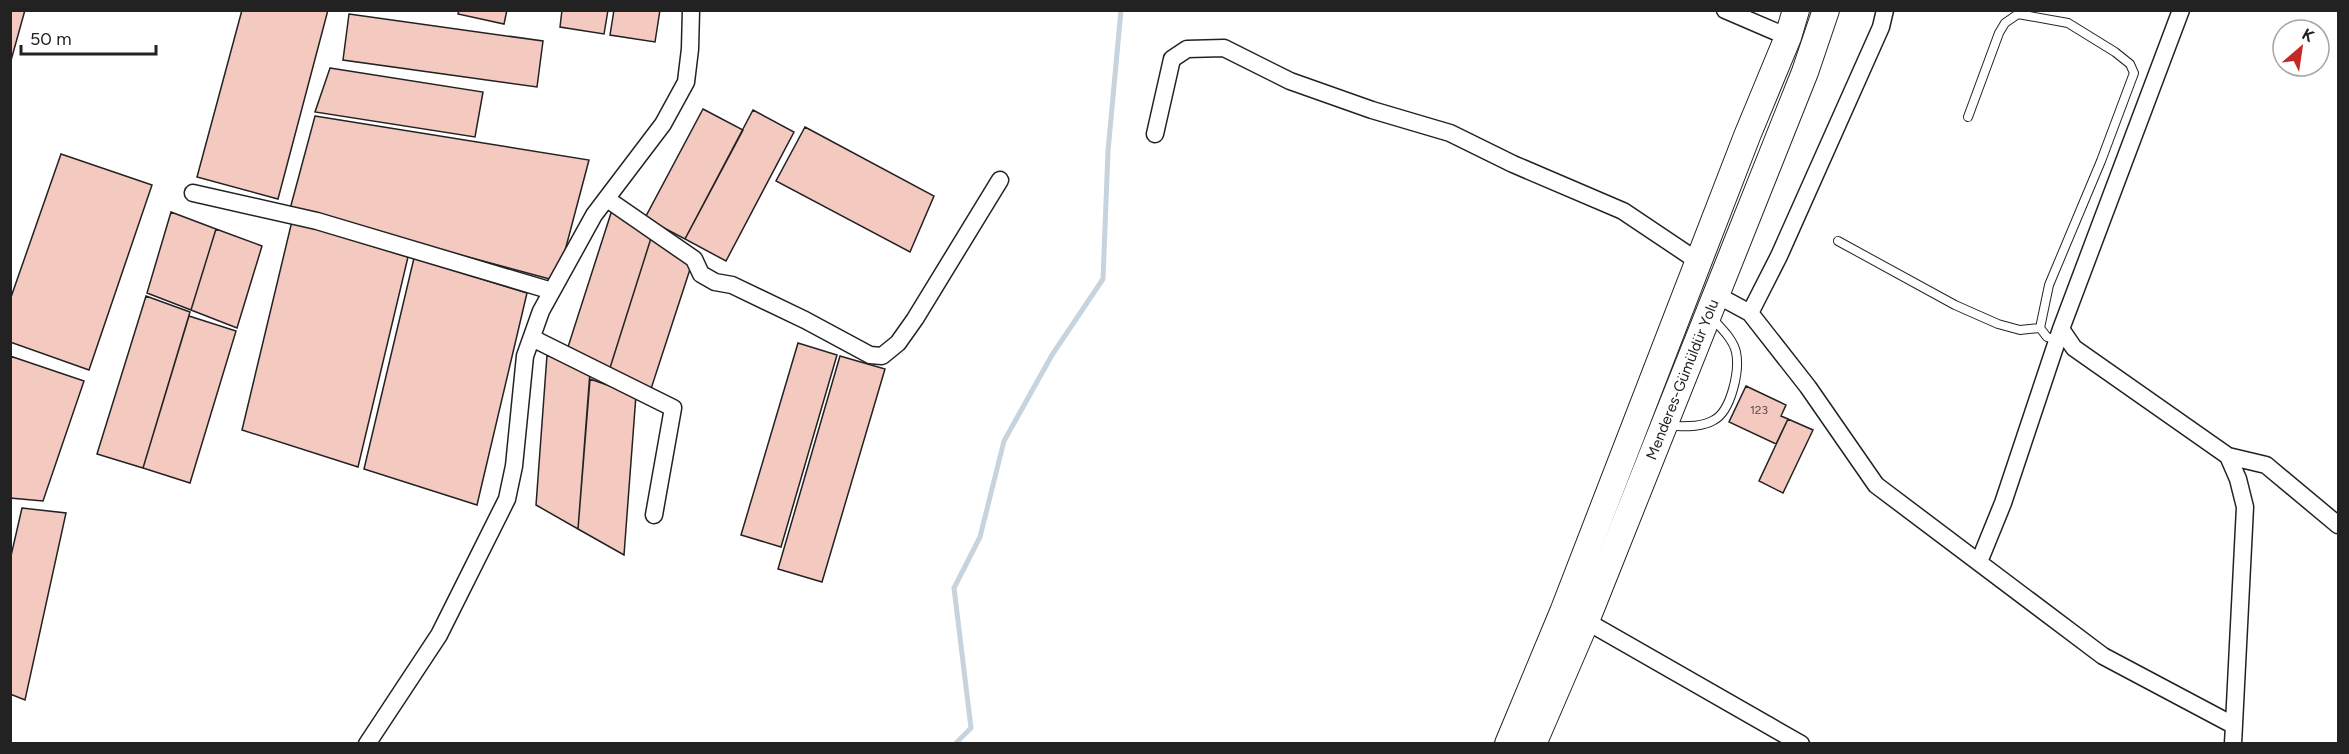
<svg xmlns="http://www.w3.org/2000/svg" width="2349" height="754" font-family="Figtree,sans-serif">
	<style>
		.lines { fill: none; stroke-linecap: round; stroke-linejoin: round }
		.stream { stroke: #c7d3dd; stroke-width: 5 }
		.building { fill: #f3c9c0; stroke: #222; stroke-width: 1.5 }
		.service-casing { stroke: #222; stroke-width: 10 }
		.minor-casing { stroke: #222; stroke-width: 19 }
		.primary-casing { stroke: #222; stroke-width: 28 }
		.service { stroke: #fff; stroke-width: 8 }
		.minor { stroke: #fff; stroke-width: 16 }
		.primary { stroke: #fff; stroke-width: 26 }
		.labels { text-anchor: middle; stroke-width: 4.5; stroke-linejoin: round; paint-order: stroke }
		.number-label { font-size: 12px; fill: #564c4a }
		.street-label { font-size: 15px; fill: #222; stroke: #fff }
	</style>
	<rect width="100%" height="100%" fill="#fff"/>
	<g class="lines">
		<path class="stream" d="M 955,744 L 971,728 L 954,588 L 980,537 L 1004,441 L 1052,355 L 1103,279 L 1108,151 L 1121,10"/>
	</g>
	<path class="building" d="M 10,10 L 25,10 L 10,64 Z
		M 242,10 L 328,10 L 278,199 L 197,177 Z
		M 459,10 L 507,10 L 504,24 L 458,14 Z
		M 562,10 L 608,10 L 604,34 L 560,27 Z
		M 614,10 L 660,10 L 655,42 L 610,35 Z
		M 349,14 L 543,41 L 537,87 L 343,60 Z
		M 330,68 L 483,92 L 475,137 L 315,112 Z
		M 703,109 L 743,130 L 685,239 L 645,218 Z
		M 753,110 L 794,132 L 726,261 L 685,239 Z
		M 315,116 L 589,160 L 557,281 L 290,209 Z
		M 805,127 L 934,196 L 910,252 L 776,181 Z
		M 61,154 L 152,185 L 89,370 L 10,342 L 10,300 Z
		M 612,210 L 652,235 L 609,371 L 567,350 Z
		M 171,212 L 216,229 L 191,310 L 147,293 Z
		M 292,221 L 408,257 L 358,467 L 242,430 Z
		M 216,229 L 262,246 L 237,328 L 191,310 Z
		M 652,235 L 693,260 L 650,392 L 609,371 Z
		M 414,258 L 527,293 L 477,505 L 364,469 Z
		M 146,296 L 190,312 L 143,468 L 97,454 Z
		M 189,316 L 236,331 L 190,483 L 143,468 Z
		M 798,343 L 837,355 L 781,547 L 741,535 Z
		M 547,355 L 590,372 L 578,529 L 536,505 Z
		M 10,356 L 84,381 L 43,501 L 10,498 Z
		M 840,356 L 885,369 L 822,582 L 778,569 Z
		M 590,379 L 636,395 L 624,555 L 578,529 Z
		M 1746,386 L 1786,405 L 1781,416 L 1788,419 L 1776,444 L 1729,422 Z
		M 1788,419 L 1813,430 L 1783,493 L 1759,481 Z
		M 22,508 L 66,513 L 25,700 L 10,694 L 10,560 Z"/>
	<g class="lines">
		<defs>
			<path id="service" d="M 1968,117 L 1999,33 L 2005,23 L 2018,14 L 2068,23 L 2115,52 L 2130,64 L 2134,73 L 2101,161 L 2049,285 L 2040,328 L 2047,337 L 2057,340
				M 1838,241 L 1955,305 L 1998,324 L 2020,330 L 2040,328
				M 1668,426 C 1682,426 1701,428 1714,420 C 1731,411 1740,371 1736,352 C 1733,339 1721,328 1712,318"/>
			<path id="minor" d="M 1725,10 L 1788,37
				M 1155,134 L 1172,59 L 1187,49 L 1224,48 L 1290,81 L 1372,110 L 1450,133 L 1513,164 L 1623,211 L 1699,262
				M 193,193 L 317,221 L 552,291
				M 607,199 L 694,259 L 701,274 L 715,282 L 732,285 L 805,320 L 870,355 L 882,356 L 898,343 L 915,319 L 1000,180
				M 1715,294 L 1750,313 L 1808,387 L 1876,485 L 2103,656 L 2233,725
				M 1750,313 L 1779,256 L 1881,27 L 1885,10
				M 2061,329 L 2074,348 L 2228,456 L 2238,479 L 2245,507 L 2233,744
				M 532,338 L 673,408 L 654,515
				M 2228,456 L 2266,465 L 2338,525
				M 1979,562 L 2003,503 L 2061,329 L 2181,10
				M 1586,621 L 1801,744
				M 367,744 L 439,635 L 507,499 L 514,466 L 525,356 L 541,311 L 594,215 L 663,124 L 686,82 L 690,49 L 691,10"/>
			<g id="primary">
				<path d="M 1508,744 L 1563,612 L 1747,136 L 1788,37 L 1796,10"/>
				<path id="s1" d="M 1533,744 L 1586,621 L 1805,72 L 1826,10"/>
			</g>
		</defs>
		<use href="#service" class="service-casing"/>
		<use href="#minor" class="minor-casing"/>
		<use href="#primary" class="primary-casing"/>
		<use href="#service" class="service"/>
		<use href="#minor" class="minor"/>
		<use href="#primary" class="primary"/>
	</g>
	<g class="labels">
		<g class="number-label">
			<text x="1759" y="414">123</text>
		</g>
		<g class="street-label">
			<text dy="5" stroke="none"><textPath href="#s1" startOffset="394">Menderes-Gümüldür Yolu</textPath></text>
		</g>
	</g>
	<rect width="2349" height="754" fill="none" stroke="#222222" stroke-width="24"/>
	<g transform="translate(2301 48) rotate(29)"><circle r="28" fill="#ffffff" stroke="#a7a7a7" stroke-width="1.5"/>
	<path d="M0-4.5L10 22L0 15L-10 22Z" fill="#c62828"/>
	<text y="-9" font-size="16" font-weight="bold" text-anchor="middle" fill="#222222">K</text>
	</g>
	<path d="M21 45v9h135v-9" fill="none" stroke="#222222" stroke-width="3"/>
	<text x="30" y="45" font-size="18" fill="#222222" stroke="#ffffff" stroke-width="4.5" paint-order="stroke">50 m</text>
</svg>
